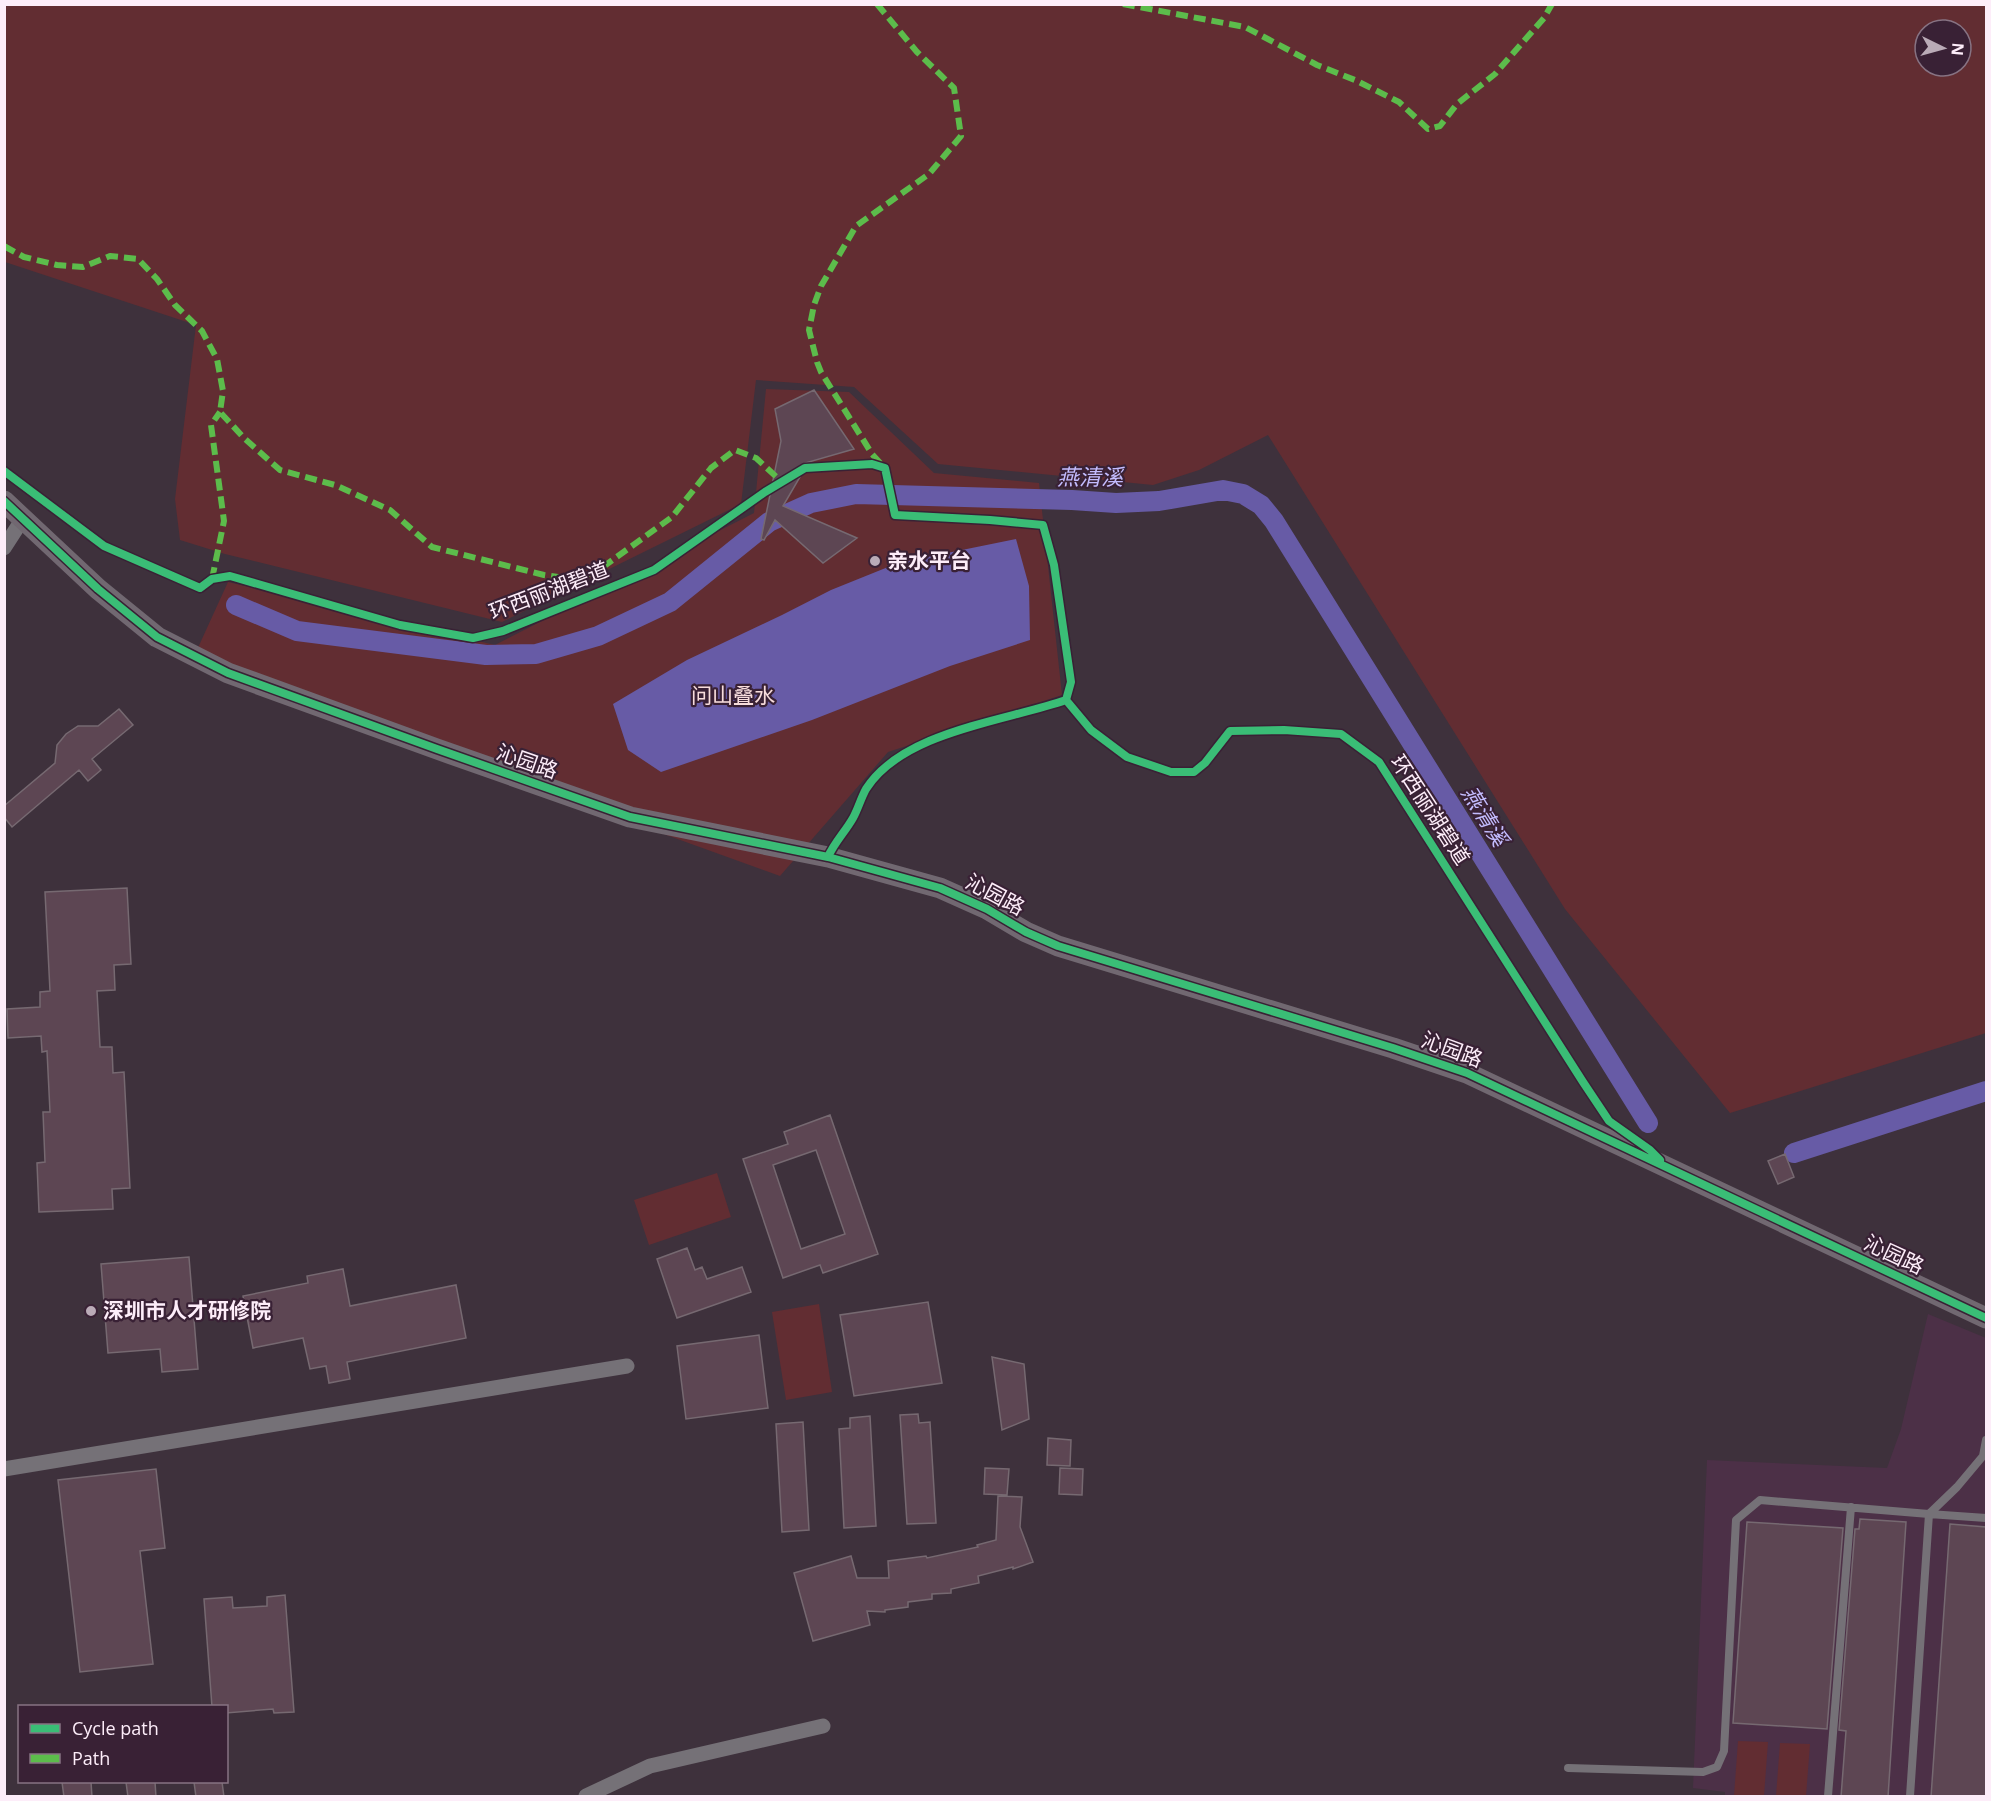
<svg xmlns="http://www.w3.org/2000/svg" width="1991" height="1801" font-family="'Open Sans','Noto Sans SC',sans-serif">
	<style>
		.built { fill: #4c3047 }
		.green { fill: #622d32; fill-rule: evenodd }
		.water { fill: #675ba6 }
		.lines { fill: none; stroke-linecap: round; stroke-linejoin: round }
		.canal { stroke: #675ba6; stroke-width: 20 }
		.building { fill: #5d4653; stroke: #766971; stroke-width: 1.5; fill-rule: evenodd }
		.lane { stroke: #757177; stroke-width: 8 }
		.street { stroke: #757177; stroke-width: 15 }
		.secondary { stroke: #716871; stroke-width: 21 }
		.quiet { stroke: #5cbc4b; stroke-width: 6; stroke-dasharray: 12 6; stroke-linecap: butt }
		.cycleway-casing { stroke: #392135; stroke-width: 11 }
		.cycleway { stroke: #3abd76; stroke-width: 8 }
		.poi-dot { fill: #baabb7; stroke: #392135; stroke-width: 2 }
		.labels { text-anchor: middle; stroke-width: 4.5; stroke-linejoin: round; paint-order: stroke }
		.poi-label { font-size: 21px; font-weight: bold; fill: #fdedf9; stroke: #392135; text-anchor: start }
		.street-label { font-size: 21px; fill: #fdedf9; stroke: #392135 }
		.park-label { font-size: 21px; fill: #f7dcdc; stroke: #392135 }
		.water-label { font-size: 22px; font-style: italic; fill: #c3bcfe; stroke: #392135 }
	</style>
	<rect width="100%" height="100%" fill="#3e313c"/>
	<path class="built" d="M 1928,1314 L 1986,1338 L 1986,1796 L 1725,1796 L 1725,1792 L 1693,1788 L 1707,1460 L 1887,1468 L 1901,1429 Z"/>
	<path class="green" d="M 5,4 L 1986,5 L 1986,1033 L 1730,1113 L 1565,909 L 1268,435 L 1199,470 L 1153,485 L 938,464 L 854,387 L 756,380 L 741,504 L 502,622 L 225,554 L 180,540 L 175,499 L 196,325 L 5,262 ZM 1925,30 L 1961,30 L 1961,66 L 1925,66 Z
		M 766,389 L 849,392 L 934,473 L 1039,483 L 1062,695 L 888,752 L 780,876 L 191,663 L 228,582 L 495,645 L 754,513 Z
		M 717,1173 L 731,1217 L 649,1245 L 634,1200 Z
		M 819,1304 L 832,1392 L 786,1400 L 772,1312 Z
		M 1738,1741 L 1768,1742 L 1764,1796 L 1734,1796 Z
		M 1780,1743 L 1810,1744 L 1806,1796 L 1776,1796 Z"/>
	<path class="water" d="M 1016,539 L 1029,586 L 1030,640 L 950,666 L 812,720 L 661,772 L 628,750 L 613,704 L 687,660 L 782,615 L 831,590 L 898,563 Z"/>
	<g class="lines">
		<path class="canal" d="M 236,605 L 297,631 L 486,655 L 536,654 L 598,636 L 670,602 L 769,522 L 811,503 L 856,494 L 1072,500 L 1116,503 L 1159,501 L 1223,490 L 1243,494 L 1261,505 L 1274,521 L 1648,1123
			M 1794,1153 L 1986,1091"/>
	</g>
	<path class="building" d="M 814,390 L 854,449 L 805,463 L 800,477 L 783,506 L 857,538 L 823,563 L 775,520 L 764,540 L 761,539 L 781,441 L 775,409 Z
		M 119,709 L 133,725 L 92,759 L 101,770 L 88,781 L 79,770 L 12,827 L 4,817 L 4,806 L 55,763 L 57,745 L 66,734 L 78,726 L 98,726 Z
		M 127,888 L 131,964 L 114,965 L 115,990 L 97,991 L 100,1047 L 112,1047 L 113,1073 L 124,1072 L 130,1188 L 112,1189 L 113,1209 L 39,1212 L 37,1163 L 45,1162 L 43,1112 L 50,1112 L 47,1051 L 42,1052 L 41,1036 L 8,1038 L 7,1009 L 40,1007 L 40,992 L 50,991 L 45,892 Z
		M 830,1115 L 878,1254 L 823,1273 L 820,1265 L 783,1278 L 743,1159 L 788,1144 L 784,1132 ZM 816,1150 L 845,1234 L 801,1249 L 773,1165 Z
		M 1785,1154 L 1794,1177 L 1778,1184 L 1768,1161 Z
		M 687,1248 L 695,1270 L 702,1267 L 707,1279 L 742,1267 L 751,1292 L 677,1318 L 657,1259 Z
		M 189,1257 L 198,1369 L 162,1372 L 160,1349 L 108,1353 L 101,1264 Z
		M 343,1269 L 350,1306 L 456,1285 L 466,1338 L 347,1362 L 350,1379 L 329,1383 L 326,1366 L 310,1369 L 303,1338 L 253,1348 L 243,1296 L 308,1283 L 307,1276 Z
		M 928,1302 L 942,1383 L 854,1396 L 840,1315 Z
		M 759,1335 L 768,1408 L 686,1419 L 677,1346 Z
		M 992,1357 L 1024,1364 L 1029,1419 L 1002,1430 Z
		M 918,1414 L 919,1423 L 930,1422 L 936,1523 L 907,1524 L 900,1415 Z
		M 870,1416 L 876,1526 L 844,1528 L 839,1429 L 850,1428 L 850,1418 Z
		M 803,1422 L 809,1530 L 782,1532 L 776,1424 Z
		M 1048,1438 L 1071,1440 L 1070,1466 L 1047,1465 Z
		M 985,1468 L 1009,1469 L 1007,1495 L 984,1494 Z
		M 1060,1468 L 1083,1469 L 1082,1495 L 1059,1494 Z
		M 156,1469 L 165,1548 L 140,1551 L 153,1664 L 80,1672 L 58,1480 Z
		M 998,1496 L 1022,1497 L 1020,1527 L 1033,1562 L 1013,1569 L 1013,1567 L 978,1576 L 979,1583 L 951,1589 L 951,1593 L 932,1594 L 932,1599 L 908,1602 L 908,1607 L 885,1610 L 885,1612 L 867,1611 L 870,1625 L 813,1641 L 794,1573 L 851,1556 L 857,1578 L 889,1578 L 888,1561 L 926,1556 L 927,1558 L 978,1547 L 977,1545 L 996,1540 Z
		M 1860,1519 L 1906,1522 L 1888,1797 L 1841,1797 L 1846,1731 L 1839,1730 L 1855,1529 L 1859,1529 Z
		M 1747,1522 L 1843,1528 L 1827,1729 L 1733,1723 Z
		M 1950,1524 L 1986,1527 L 1986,1797 L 1931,1797 Z
		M 285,1595 L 294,1712 L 274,1713 L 273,1709 L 226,1713 L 226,1707 L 212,1707 L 204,1599 L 232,1597 L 233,1608 L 267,1606 L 267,1597 Z
		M 62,1782 L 91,1782 L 92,1797 L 64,1797 Z
		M 126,1782 L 155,1782 L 156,1797 L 128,1797 Z
		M 194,1782 L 222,1782 L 224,1797 L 196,1797 Z"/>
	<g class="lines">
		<path class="lane" d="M 1568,1768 L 1703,1772 L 1717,1767 L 1724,1751 L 1736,1520 L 1760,1500 L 1929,1514 L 1957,1487 L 1983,1456 L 1986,1440
			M 1828,1796 L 1851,1507
			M 1910,1796 L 1929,1514 L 1986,1518"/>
		<path class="street" d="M 4,548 L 24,517
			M 4,1469 L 627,1366
			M 586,1796 L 650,1766 L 823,1726"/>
		<path class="secondary" d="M 4,501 L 98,589 L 157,637 L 228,673 L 437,749 L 630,817 L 828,857 L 940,888 L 987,909 L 1026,932 L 1058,946 L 1393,1048 L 1467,1073 L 1986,1318"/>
		<path class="quiet" d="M 877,4 L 917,52 L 954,88 L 961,136 L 929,174 L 856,226 L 821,286 L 814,305 L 809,330 L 817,362 L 821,372 L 872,454 L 881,464
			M 1123,4 L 1245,27 L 1317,65 L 1355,80 L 1399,102 L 1428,129 L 1440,126 L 1457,104 L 1495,74 L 1544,18 L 1552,4
			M 4,246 L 24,257 L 57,265 L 83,267 L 110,256 L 138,259 L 157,279 L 175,305 L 202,331 L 217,359 L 223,391 L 220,412 L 244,438 L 280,470 L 335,485 L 390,510 L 432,547 L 544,575 L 571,579 L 596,572 L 672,517 L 711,468 L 735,450 L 756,458 L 782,482
			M 212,579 L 224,521 L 211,425 L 220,412"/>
		<defs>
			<path id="cycleway" d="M 4,471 L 104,546 L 200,588 L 212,579 L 230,576 L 400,625 L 473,638 L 503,631 L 654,570 L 765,492 L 805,468 L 872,464 L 885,468 L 895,515 L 990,520 L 1043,525 L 1054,565 L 1071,682 L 1066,700
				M 4,501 L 98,589 L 157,637 L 228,673 L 437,749 L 630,817 L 828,857 L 940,888 L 987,909 L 1026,932 L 1058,946 L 1393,1048 L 1467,1073 L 1986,1318
				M 1066,700 L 1091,730 L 1127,757 L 1171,772 L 1194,772 L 1205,763 L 1230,731 L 1284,730 L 1341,734 L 1379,762 L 1583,1082 L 1609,1121 L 1650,1150 L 1660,1160
				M 828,857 C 834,843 845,832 853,818 C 858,809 861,798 866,789 C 903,731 1006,721 1066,700"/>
		</defs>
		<use href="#cycleway" class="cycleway-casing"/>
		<use href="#cycleway" class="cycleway"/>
	</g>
	<g class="poi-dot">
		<circle cx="875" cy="561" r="6"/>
		<circle cx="91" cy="1311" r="6"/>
	</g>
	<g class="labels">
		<g class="poi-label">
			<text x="887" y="568">亲水平台</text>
			<text x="103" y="1318">深圳市人才研修院</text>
		</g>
		<g class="street-label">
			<text transform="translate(549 591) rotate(-21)" y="7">环西丽湖碧道</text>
			<text transform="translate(527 762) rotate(19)" y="7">沁园路</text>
			<text transform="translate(1430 810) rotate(57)" y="7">环西丽湖碧道</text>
			<text transform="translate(995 895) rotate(28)" y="7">沁园路</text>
			<text transform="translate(1452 1050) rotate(20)" y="7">沁园路</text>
			<text transform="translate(1894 1255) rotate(25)" y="7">沁园路</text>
		</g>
		<g class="park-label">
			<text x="733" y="703">问山叠水</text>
		</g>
		<g class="water-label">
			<text x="1090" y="485">燕清溪</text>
			<text transform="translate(1485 816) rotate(58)" y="8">燕清溪</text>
		</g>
	</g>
	<rect width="1991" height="1801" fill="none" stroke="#fdedf9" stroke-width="12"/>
	<rect x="18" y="1705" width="210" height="78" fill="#392135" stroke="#877383" stroke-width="1.5"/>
	<rect x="30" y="1724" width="30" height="9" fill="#3abd76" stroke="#877383" stroke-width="1.5"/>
	<text x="72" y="1735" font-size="18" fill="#fdedf9">Cycle path</text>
	<rect x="30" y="1754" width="30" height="9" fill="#5cbc4b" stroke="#877383" stroke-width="1.5"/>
	<text x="72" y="1765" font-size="18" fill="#fdedf9">Path</text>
	<g transform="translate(1943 48) rotate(95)"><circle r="28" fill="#392135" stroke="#877383" stroke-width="1.5"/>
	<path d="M0-4.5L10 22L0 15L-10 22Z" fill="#baabb7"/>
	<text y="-9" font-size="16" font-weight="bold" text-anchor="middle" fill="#fdedf9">N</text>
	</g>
</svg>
